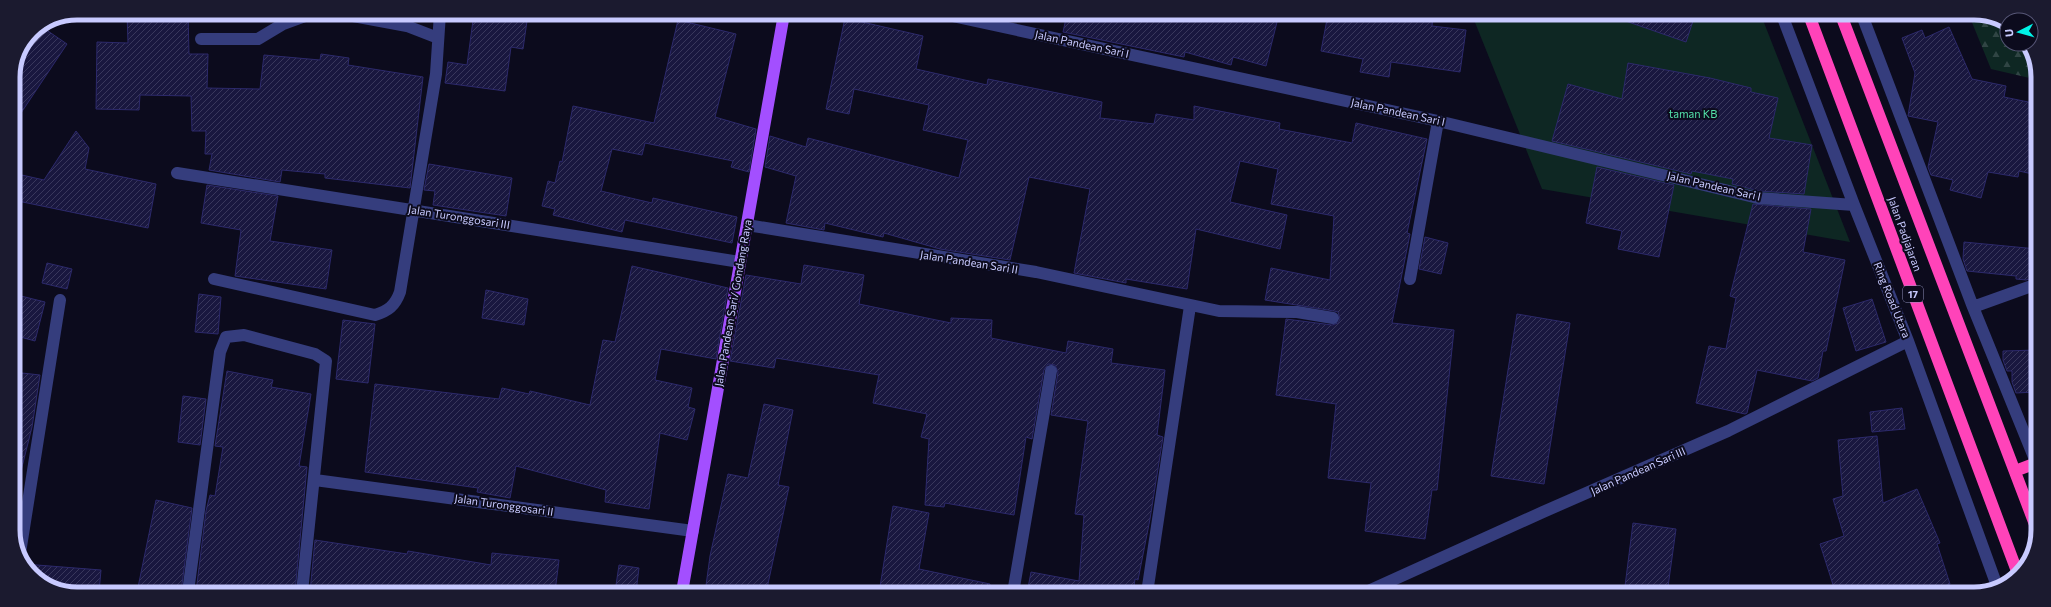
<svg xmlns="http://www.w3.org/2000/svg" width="2051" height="607" font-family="Commissioner,sans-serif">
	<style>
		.forest { fill: url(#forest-firs) }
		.park { fill: #0e2723 }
		.building { fill: url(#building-hatch); stroke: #2c296b }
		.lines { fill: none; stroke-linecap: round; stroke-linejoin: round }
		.minor { stroke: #353d7d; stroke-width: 12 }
		.major { stroke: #a34fff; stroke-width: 12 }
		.highway { stroke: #ff43b9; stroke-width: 12 }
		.labels { text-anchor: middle; stroke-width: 4; stroke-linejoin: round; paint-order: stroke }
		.shield { fill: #0c0b1d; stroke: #9091bb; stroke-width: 1 }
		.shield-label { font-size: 10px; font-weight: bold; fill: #c8caff }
		.street-label { font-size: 11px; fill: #c8caff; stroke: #0c0b1d }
		.park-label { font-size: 11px; fill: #53e0a8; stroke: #0c0b1d }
		.rim { fill: none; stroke: #c8caff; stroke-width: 5 }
	</style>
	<defs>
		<pattern id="forest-firs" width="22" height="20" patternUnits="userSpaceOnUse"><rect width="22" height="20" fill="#0e2723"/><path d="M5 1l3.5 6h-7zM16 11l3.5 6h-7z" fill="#304544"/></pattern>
		<pattern id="building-hatch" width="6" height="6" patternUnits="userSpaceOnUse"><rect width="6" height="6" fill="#19173f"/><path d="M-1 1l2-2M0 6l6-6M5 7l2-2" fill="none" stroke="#39375c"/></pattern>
	</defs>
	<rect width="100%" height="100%" fill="#0c0b1d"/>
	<path class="forest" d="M 1969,15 L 1991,15 L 2007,25 L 2007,44 L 2026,44 L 2038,72 L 2038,80 L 1991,69 Z"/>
	<path class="park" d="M 1472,15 L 1761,15 L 1850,242 L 1542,189 Z"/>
	<path class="building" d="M 127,13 L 188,13 L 189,54 L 208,54 L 207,88 L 260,89 L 264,55 L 320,60 L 321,54 L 349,58 L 348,65 L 423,77 L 410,188 L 325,178 L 325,174 L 282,170 L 280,182 L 209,170 L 212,154 L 205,154 L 206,131 L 192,131 L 191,96 L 140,95 L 139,110 L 96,109 L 97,42 L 128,43 Z
		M 474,13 L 528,14 L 523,49 L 511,47 L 505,91 L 445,83 L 448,62 L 467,65 Z
		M 1067,14 L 1279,14 L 1266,66 L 1233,57 L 1231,65 L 1185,52 L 1184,57 L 1063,32 Z
		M 1328,14 L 1433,15 L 1432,26 L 1466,30 L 1460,72 L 1391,62 L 1389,77 L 1360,72 L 1363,59 L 1321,51 Z
		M 1618,15 L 1695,15 L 1686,42 L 1617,18 Z
		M 845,18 L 923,36 L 916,69 L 987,85 L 988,79 L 1102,102 L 1100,118 L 1154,124 L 1156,114 L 1194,120 L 1194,106 L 1280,123 L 1279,129 L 1352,143 L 1356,123 L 1427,139 L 1407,233 L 1410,234 L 1392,323 L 1454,330 L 1437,490 L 1432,490 L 1425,539 L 1365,531 L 1371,483 L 1328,478 L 1336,404 L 1276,395 L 1286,319 L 1332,325 L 1338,323 L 1340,319 L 1338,312 L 1334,311 L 1265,300 L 1271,268 L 1330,280 L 1334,216 L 1271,204 L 1278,169 L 1240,161 L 1230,202 L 1287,215 L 1280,249 L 1196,229 L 1187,289 L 1126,279 L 1126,283 L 1074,273 L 1090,189 L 1029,177 L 1010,260 L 940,249 L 884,233 L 883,237 L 825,223 L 824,230 L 786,223 L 796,176 L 765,167 L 770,136 L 806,147 L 808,138 L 959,178 L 968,140 L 923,130 L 929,105 L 854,89 L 849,114 L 826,109 Z
		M 678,20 L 736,34 L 715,117 L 756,129 L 749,172 L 731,167 L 733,161 L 645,143 L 642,155 L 612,149 L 601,191 L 652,203 L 653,198 L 737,217 L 732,243 L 625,220 L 622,232 L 553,215 L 555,209 L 542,206 L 548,181 L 555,183 L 560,161 L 562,162 L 573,106 L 654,123 Z
		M 42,27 L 67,44 L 13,125 L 13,76 L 32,32 Z
		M 1949,27 L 1972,79 L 2006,86 L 2004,97 L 2038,104 L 2037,175 L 2019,171 L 2018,177 L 1988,172 L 1981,198 L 1950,190 L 1953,180 L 1931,175 L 1928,167 L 1938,122 L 1908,116 L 1915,73 L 1902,38 L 1922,30 L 1925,38 Z
		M 1628,63 L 1710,78 L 1751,88 L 1751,92 L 1778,98 L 1769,138 L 1812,145 L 1804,194 L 1759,191 L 1732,184 L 1733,179 L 1692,171 L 1691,174 L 1552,141 L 1568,84 L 1622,99 Z
		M 76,131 L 89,148 L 85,169 L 156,184 L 148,228 L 13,200 L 13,173 L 44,180 Z
		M 429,164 L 512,178 L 506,216 L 433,205 L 435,191 L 424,190 Z
		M 1597,167 L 1674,185 L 1659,257 L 1618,249 L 1622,231 L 1586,223 Z
		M 207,185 L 278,196 L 270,241 L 332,250 L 326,289 L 235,276 L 241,230 L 201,223 Z
		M 1753,204 L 1811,209 L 1803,252 L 1845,260 L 1826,351 L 1823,351 L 1818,378 L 1812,381 L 1757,370 L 1747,413 L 1745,414 L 1696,403 L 1709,346 L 1726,349 L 1736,298 L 1730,296 Z
		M 1425,237 L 1448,243 L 1441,274 L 1419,269 Z
		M 1964,242 L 2037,249 L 2037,277 L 2026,280 L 2016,279 L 2016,276 L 1967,271 L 1963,259 Z
		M 47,263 L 72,269 L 67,289 L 42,283 Z
		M 804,265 L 864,275 L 859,304 L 951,323 L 951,318 L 992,320 L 991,338 L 1066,353 L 1068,341 L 1113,349 L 1111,363 L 1165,370 L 1157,435 L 1163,437 L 1150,519 L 1138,580 L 1135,579 L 1133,593 L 1027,593 L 1031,572 L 1079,581 L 1084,515 L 1075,514 L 1088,421 L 1051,415 L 1058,372 L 1055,365 L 1048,364 L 1044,370 L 1032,439 L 1026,437 L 1014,515 L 945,503 L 944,507 L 925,505 L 929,439 L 921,437 L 927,414 L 873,403 L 879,375 L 776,358 L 774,368 L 730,361 L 746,275 L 801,284 Z
		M 632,266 L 728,288 L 716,359 L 661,349 L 655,380 L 692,388 L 688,407 L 695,409 L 687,440 L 660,433 L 649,509 L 605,502 L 606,490 L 516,466 L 510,498 L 477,492 L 478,488 L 365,472 L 375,384 L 499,399 L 502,388 L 529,394 L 530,391 L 590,405 L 603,340 L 615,342 Z
		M 486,290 L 528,299 L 524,325 L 482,318 Z
		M 13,294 L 45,302 L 35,341 L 13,335 Z
		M 199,294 L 221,297 L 218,334 L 195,332 Z
		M 1872,299 L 1886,342 L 1856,351 L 1843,308 Z
		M 1517,314 L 1570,323 L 1544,484 L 1491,476 Z
		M 343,320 L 375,324 L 368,383 L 336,379 Z
		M 2037,350 L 2036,392 L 2016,393 L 2012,382 L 2012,371 L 2007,371 L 2003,360 L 2003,351 Z
		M 227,371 L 273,380 L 271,387 L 311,394 L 299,466 L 307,467 L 295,592 L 196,592 L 206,511 L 210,495 L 215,496 L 223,447 L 215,446 Z
		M 13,372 L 40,375 L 32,427 L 20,475 L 13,474 Z
		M 183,396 L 206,399 L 200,445 L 178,442 Z
		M 764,404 L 793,410 L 778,485 L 789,487 L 766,593 L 705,593 L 710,556 L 728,474 L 748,478 Z
		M 1902,408 L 1905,429 L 1872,432 L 1870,412 Z
		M 1877,436 L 1883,503 L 1917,489 L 1940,543 L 1937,544 L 1950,584 L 1921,594 L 1836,594 L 1820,544 L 1844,536 L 1833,499 L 1843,496 L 1838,440 Z
		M 156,500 L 192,508 L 181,592 L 137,592 Z
		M 893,506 L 929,513 L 919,569 L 990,584 L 989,593 L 879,593 Z
		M 1633,523 L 1676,529 L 1667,594 L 1624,594 Z
		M 315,540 L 407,554 L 408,551 L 491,565 L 492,553 L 559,560 L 555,592 L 310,592 Z
		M 24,564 L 101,570 L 99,592 L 60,592 L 26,569 Z
		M 619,565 L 639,568 L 636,592 L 615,592 Z"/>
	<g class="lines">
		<path class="minor" d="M 337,13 L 407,26 L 438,38
			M 943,14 L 1438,121 L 1758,198 L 1854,205
			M 1782,15 L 1854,205 L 1908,341 L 1997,586
			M 1862,15 L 1973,307 L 2036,462
			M 201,39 L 258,39 L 283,24 L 313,13
			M 177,173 L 740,262
			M 747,225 L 1036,272 L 1219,311 L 1297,312 L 1333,318
			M 214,279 L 375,315 C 388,311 395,306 400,292 L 436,74 L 440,13
			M 1410,279 L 1438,121
			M 1973,307 L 2037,284
			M 315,480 L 693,531
			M 20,553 L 60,300
			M 188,592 L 220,352 L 226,337 L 244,335 L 315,354 L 326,361 L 302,592
			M 1013,593 L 1051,371
			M 1147,593 L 1190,306
			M 1364,593 L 1543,512 L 1728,431 L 1908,341"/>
		<path class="major" d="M 682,592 L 784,14"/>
		<path class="highway" d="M 1809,15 L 2018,574
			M 1841,15 L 2036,527
			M 2015,471 L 2036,463"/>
	</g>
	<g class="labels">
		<rect class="shield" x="1903" y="286" width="20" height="16" rx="3"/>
		<g class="shield-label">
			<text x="1913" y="298">17</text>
		</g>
		<g class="street-label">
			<text transform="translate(1082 44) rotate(12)" y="4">Jalan Pandean Sari I</text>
			<text transform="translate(1398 112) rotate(12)" y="4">Jalan Pandean Sari I</text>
			<text transform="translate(1714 186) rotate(13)" y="4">Jalan Pandean Sari I</text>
			<text transform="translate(459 217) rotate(9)" y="4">Jalan Turonggosari III</text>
			<text transform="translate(1905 234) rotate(70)" y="4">Jalan Padjajaran</text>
			<text transform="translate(969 262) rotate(9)" y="4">Jalan Pandean Sari II</text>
			<text transform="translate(1892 300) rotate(68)" y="4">Ring Road Utara</text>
			<text transform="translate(733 303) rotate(-80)" y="4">Jalan Pandean Sari/ Gondang Raya</text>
			<text transform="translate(1638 471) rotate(-24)" y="4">Jalan Pandean Sari III</text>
			<text transform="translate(504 505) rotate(8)" y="4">Jalan Turonggosari II</text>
		</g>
		<g class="park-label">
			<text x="1693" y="118">taman KB</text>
		</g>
	</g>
	<path d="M0 0H2051V607H0ZM77 20H1974A57 57 0 0 1 2031 77V530A57 57 0 0 1 1974 587H77A57 57 0 0 1 20 530V77A57 57 0 0 1 77 20Z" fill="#1b1a2f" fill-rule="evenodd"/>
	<path class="rim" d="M77 20H1974A57 57 0 0 1 2031 77V530A57 57 0 0 1 1974 587H77A57 57 0 0 1 20 530V77A57 57 0 0 1 77 20Z"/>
	<g transform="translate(2019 32) rotate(264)"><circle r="19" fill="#0c0b1d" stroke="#575777"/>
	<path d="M0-3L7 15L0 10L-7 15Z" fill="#00f3e7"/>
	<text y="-6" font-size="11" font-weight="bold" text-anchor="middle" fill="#c8caff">U</text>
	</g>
</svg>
